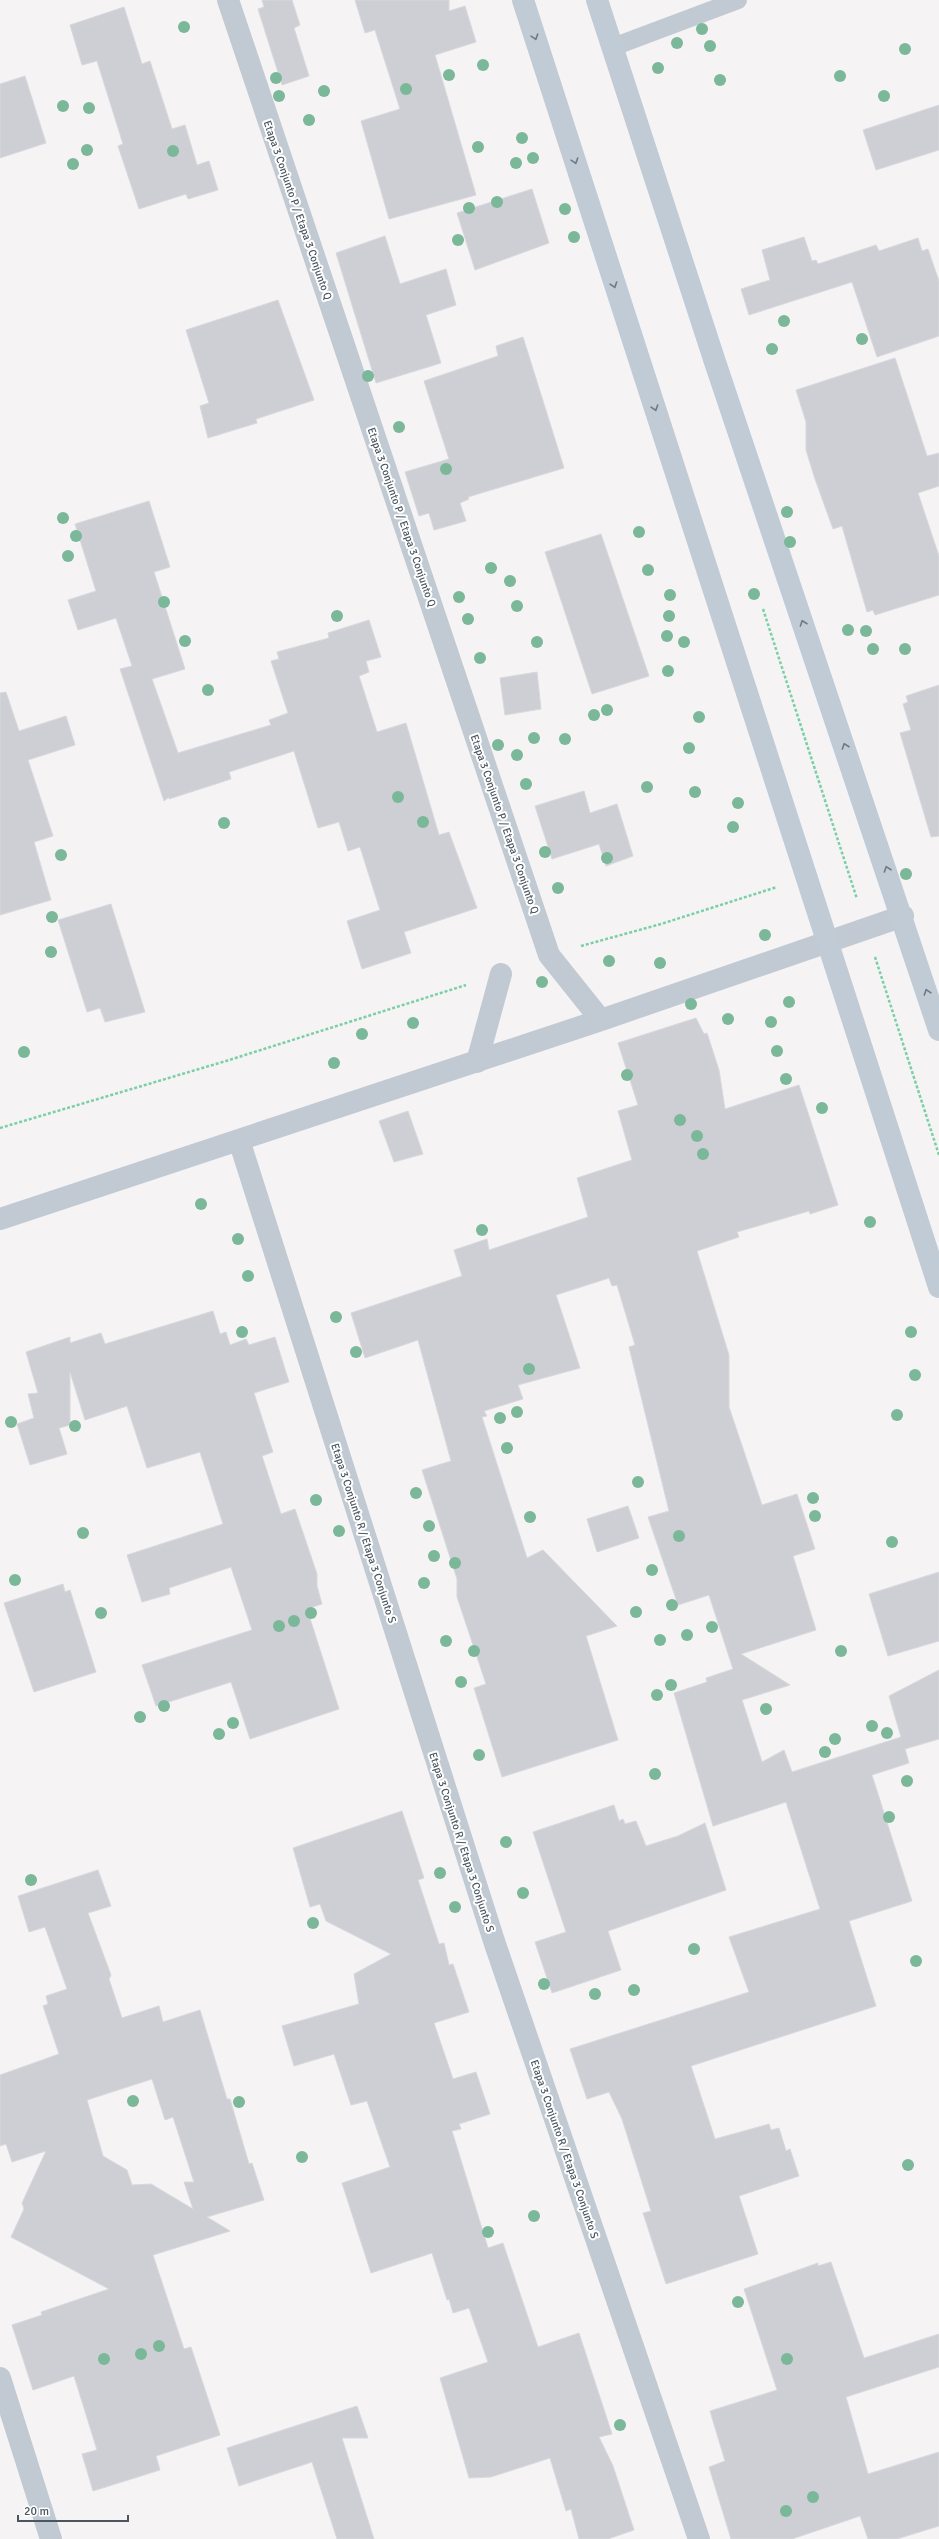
<svg xmlns="http://www.w3.org/2000/svg" width="939" height="2539" font-family="Signika,sans-serif">
	<style>
		.building { fill: #cdcfd5; stroke: #d7d9de; fill-rule: evenodd }
		.lines { fill: none; stroke-linecap: round; stroke-linejoin: round }
		.path { stroke: #7ad0a6; stroke-width: 2.5; stroke-dasharray: 3 2; stroke-linecap: butt }
		.lane { stroke: #c1cad2; stroke-width: 18 }
		.street { stroke: #c1cad2; stroke-width: 22 }
		.secondary { stroke: #c1cbd6; stroke-width: 22 }
		.tree { fill: #7bb799 }
		.oneway { stroke: #6e7984 }
		.labels { text-anchor: middle; stroke-width: 4; stroke-linejoin: round; paint-order: stroke }
		.street-label { font-size: 11px; fill: #4a5661; stroke: #fff }
	</style>
	<rect width="100%" height="100%" fill="#f5f3f3"/>
	<path class="building" d="M 262,0 L 292,0 L 300,25 L 294,28 L 309,76 L 282,85 L 258,9 L 264,7 Z
		M 355,0 L 449,0 L 449,11 L 465,6 L 476,42 L 435,55 L 476,195 L 389,219 L 361,121 L 400,109 L 375,30 L 365,33 Z
		M 124,7 L 142,64 L 150,61 L 172,129 L 185,125 L 197,165 L 209,161 L 218,190 L 188,199 L 186,194 L 139,209 L 118,146 L 123,144 L 97,61 L 82,65 L 70,25 Z
		M 25,76 L 46,143 L 0,158 L 0,84 Z
		M 939,105 L 939,150 L 876,170 L 863,130 Z
		M 532,189 L 549,243 L 475,270 L 457,213 Z
		M 385,236 L 400,284 L 446,269 L 456,305 L 426,315 L 441,363 L 376,383 L 336,253 Z
		M 804,237 L 812,261 L 816,260 L 818,264 L 876,245 L 879,251 L 918,238 L 922,251 L 928,249 L 939,281 L 939,336 L 877,357 L 852,282 L 749,315 L 741,289 L 770,280 L 762,250 Z
		M 278,300 L 314,400 L 256,419 L 257,423 L 208,438 L 200,406 L 209,403 L 186,330 Z
		M 523,337 L 564,468 L 468,497 L 469,499 L 460,503 L 466,521 L 434,530 L 429,513 L 419,516 L 405,472 L 449,459 L 424,381 L 498,356 L 496,346 Z
		M 895,358 L 927,456 L 939,453 L 939,486 L 918,493 L 939,556 L 939,595 L 875,615 L 873,610 L 867,612 L 842,526 L 833,529 L 815,479 L 806,450 L 806,422 L 796,390 Z
		M 149,501 L 170,567 L 154,572 L 185,669 L 152,679 L 178,753 L 271,725 L 269,720 L 288,713 L 271,661 L 279,659 L 277,652 L 329,638 L 328,633 L 369,620 L 381,657 L 366,661 L 369,672 L 359,676 L 377,732 L 406,723 L 439,835 L 449,832 L 477,908 L 404,932 L 411,953 L 362,969 L 347,921 L 380,910 L 360,847 L 348,851 L 339,822 L 318,828 L 294,751 L 229,772 L 231,779 L 169,799 L 169,797 L 164,801 L 120,669 L 132,666 L 116,618 L 78,630 L 68,600 L 96,591 L 75,524 Z
		M 601,534 L 649,676 L 592,694 L 545,552 Z
		M 537,672 L 541,709 L 505,715 L 500,678 Z
		M 939,685 L 939,836 L 931,837 L 900,733 L 911,730 L 903,704 L 908,702 L 906,696 Z
		M 6,692 L 19,731 L 66,716 L 75,745 L 28,760 L 53,836 L 34,842 L 51,900 L 0,915 L 0,693 Z
		M 584,791 L 590,813 L 617,804 L 633,856 L 606,866 L 599,844 L 552,859 L 535,806 Z
		M 111,904 L 145,1012 L 105,1022 L 100,1008 L 87,1012 L 58,920 Z
		M 696,1018 L 704,1034 L 707,1033 L 719,1070 L 725,1109 L 799,1085 L 838,1205 L 810,1214 L 809,1211 L 737,1232 L 739,1237 L 697,1251 L 729,1355 L 729,1407 L 762,1505 L 797,1494 L 815,1549 L 793,1556 L 816,1630 L 741,1654 L 790,1685 L 742,1700 L 762,1762 L 784,1750 L 792,1772 L 901,1737 L 889,1696 L 939,1670 L 939,1739 L 905,1749 L 909,1763 L 872,1775 L 912,1901 L 849,1921 L 876,2006 L 691,2066 L 715,2139 L 769,2124 L 771,2130 L 779,2128 L 786,2151 L 790,2149 L 799,2176 L 739,2196 L 758,2254 L 666,2284 L 643,2213 L 651,2211 L 622,2119 L 609,2092 L 587,2099 L 570,2049 L 749,1992 L 729,1937 L 820,1909 L 786,1802 L 713,1826 L 674,1693 L 707,1682 L 706,1678 L 733,1669 L 709,1595 L 678,1605 L 648,1517 L 669,1511 L 629,1347 L 635,1345 L 617,1285 L 612,1286 L 609,1278 L 556,1295 L 580,1368 L 518,1385 L 523,1399 L 484,1411 L 487,1416 L 482,1417 L 527,1558 L 543,1550 L 617,1626 L 586,1636 L 618,1740 L 502,1777 L 474,1688 L 486,1684 L 457,1597 L 457,1579 L 422,1470 L 451,1461 L 418,1340 L 365,1358 L 351,1313 L 462,1276 L 454,1250 L 487,1239 L 489,1250 L 588,1217 L 577,1178 L 632,1160 L 618,1111 L 638,1105 L 618,1043 Z
		M 408,1111 L 423,1154 L 394,1162 L 379,1121 Z
		M 213,1311 L 220,1334 L 226,1332 L 230,1345 L 246,1339 L 249,1345 L 275,1337 L 289,1382 L 254,1393 L 273,1452 L 262,1456 L 281,1514 L 295,1509 L 317,1574 L 317,1586 L 322,1604 L 307,1609 L 339,1709 L 250,1739 L 231,1682 L 156,1706 L 142,1665 L 252,1630 L 231,1567 L 169,1588 L 170,1594 L 142,1602 L 127,1555 L 223,1524 L 200,1452 L 147,1468 L 127,1406 L 85,1420 L 70,1372 L 70,1425 L 59,1428 L 67,1454 L 30,1465 L 17,1424 L 34,1418 L 28,1394 L 38,1393 L 26,1352 L 70,1337 L 70,1343 L 101,1333 L 105,1344 Z
		M 628,1506 L 639,1538 L 597,1552 L 587,1519 Z
		M 939,1572 L 939,1641 L 888,1656 L 869,1594 Z
		M 63,1584 L 65,1592 L 70,1590 L 96,1672 L 34,1692 L 4,1603 Z
		M 614,1805 L 619,1821 L 623,1819 L 625,1824 L 636,1821 L 646,1846 L 678,1836 L 705,1823 L 726,1890 L 608,1931 L 621,1970 L 552,1993 L 535,1942 L 566,1932 L 533,1832 Z
		M 402,1811 L 424,1878 L 418,1880 L 439,1944 L 444,1943 L 449,1965 L 453,1964 L 469,2012 L 434,2023 L 453,2079 L 476,2072 L 490,2114 L 459,2124 L 461,2129 L 452,2131 L 488,2248 L 503,2243 L 538,2347 L 579,2333 L 612,2434 L 599,2437 L 613,2466 L 634,2530 L 608,2539 L 579,2539 L 571,2509 L 566,2511 L 550,2458 L 491,2477 L 469,2478 L 440,2378 L 488,2362 L 469,2308 L 453,2313 L 449,2299 L 447,2300 L 432,2253 L 371,2273 L 342,2183 L 390,2167 L 367,2101 L 351,2105 L 334,2054 L 294,2066 L 282,2026 L 359,2004 L 354,1974 L 391,1954 L 326,1921 L 320,1904 L 310,1907 L 293,1848 Z
		M 98,1870 L 111,1906 L 88,1913 L 111,1975 L 109,1979 L 122,2018 L 159,2006 L 163,2022 L 200,2010 L 227,2099 L 230,2099 L 249,2164 L 252,2163 L 264,2200 L 207,2217 L 230,2231 L 153,2255 L 184,2349 L 191,2347 L 220,2435 L 156,2456 L 160,2470 L 93,2491 L 82,2454 L 97,2450 L 74,2376 L 33,2390 L 12,2325 L 42,2315 L 41,2312 L 109,2289 L 11,2237 L 24,2209 L 22,2203 L 46,2151 L 12,2162 L 6,2144 L 0,2146 L 0,2075 L 59,2054 L 43,2006 L 48,2004 L 46,1996 L 67,1989 L 45,1927 L 29,1932 L 18,1896 ZM 152,2079 L 165,2120 L 173,2117 L 194,2182 L 184,2182 L 193,2209 L 151,2184 L 132,2185 L 127,2170 L 103,2156 L 87,2100 Z
		M 831,2262 L 864,2358 L 939,2334 L 939,2367 L 846,2397 L 868,2474 L 939,2452 L 939,2526 L 897,2539 L 868,2539 L 860,2516 L 792,2539 L 731,2539 L 709,2467 L 725,2461 L 710,2411 L 777,2390 L 744,2289 L 818,2263 L 818,2266 Z
		M 357,2406 L 368,2438 L 342,2438 L 374,2539 L 337,2539 L 312,2462 L 239,2486 L 227,2448 Z"/>
	<g class="lines">
		<path class="path" d="M 763,609 L 857,899
			M 581,946 L 661,924 L 777,887
			M 875,957 L 939,1155
			M 0,1128 L 226,1061 L 466,985"/>
		<path class="lane" d="M 613,47 L 738,0"/>
		<path class="street" d="M 228,0 L 549,955 L 601,1020
			M 477,1062 L 501,974
			M 239,1140 L 495,1944 L 699,2539
			M 0,1219 L 601,1020 L 903,916
			M 0,2378 L 51,2539"/>
		<path class="secondary" d="M 523,0 L 939,1287
			M 597,0 L 715,362 L 939,1030"/>
	</g>
	<g class="tree">
		<circle cx="184" cy="27" r="6"/>
		<circle cx="702" cy="29" r="6"/>
		<circle cx="677" cy="43" r="6"/>
		<circle cx="710" cy="46" r="6"/>
		<circle cx="905" cy="49" r="6"/>
		<circle cx="483" cy="65" r="6"/>
		<circle cx="658" cy="68" r="6"/>
		<circle cx="449" cy="75" r="6"/>
		<circle cx="840" cy="76" r="6"/>
		<circle cx="276" cy="78" r="6"/>
		<circle cx="720" cy="80" r="6"/>
		<circle cx="406" cy="89" r="6"/>
		<circle cx="324" cy="91" r="6"/>
		<circle cx="279" cy="96" r="6"/>
		<circle cx="884" cy="96" r="6"/>
		<circle cx="63" cy="106" r="6"/>
		<circle cx="89" cy="108" r="6"/>
		<circle cx="309" cy="120" r="6"/>
		<circle cx="522" cy="138" r="6"/>
		<circle cx="478" cy="147" r="6"/>
		<circle cx="87" cy="150" r="6"/>
		<circle cx="173" cy="151" r="6"/>
		<circle cx="533" cy="158" r="6"/>
		<circle cx="516" cy="163" r="6"/>
		<circle cx="73" cy="164" r="6"/>
		<circle cx="497" cy="202" r="6"/>
		<circle cx="469" cy="208" r="6"/>
		<circle cx="565" cy="209" r="6"/>
		<circle cx="574" cy="237" r="6"/>
		<circle cx="458" cy="240" r="6"/>
		<circle cx="784" cy="321" r="6"/>
		<circle cx="862" cy="339" r="6"/>
		<circle cx="772" cy="349" r="6"/>
		<circle cx="368" cy="376" r="6"/>
		<circle cx="399" cy="427" r="6"/>
		<circle cx="446" cy="469" r="6"/>
		<circle cx="787" cy="512" r="6"/>
		<circle cx="63" cy="518" r="6"/>
		<circle cx="639" cy="532" r="6"/>
		<circle cx="76" cy="536" r="6"/>
		<circle cx="790" cy="542" r="6"/>
		<circle cx="68" cy="556" r="6"/>
		<circle cx="491" cy="568" r="6"/>
		<circle cx="648" cy="570" r="6"/>
		<circle cx="510" cy="581" r="6"/>
		<circle cx="754" cy="594" r="6"/>
		<circle cx="670" cy="595" r="6"/>
		<circle cx="459" cy="597" r="6"/>
		<circle cx="164" cy="602" r="6"/>
		<circle cx="517" cy="606" r="6"/>
		<circle cx="337" cy="616" r="6"/>
		<circle cx="669" cy="616" r="6"/>
		<circle cx="468" cy="619" r="6"/>
		<circle cx="848" cy="630" r="6"/>
		<circle cx="866" cy="631" r="6"/>
		<circle cx="667" cy="636" r="6"/>
		<circle cx="185" cy="641" r="6"/>
		<circle cx="537" cy="642" r="6"/>
		<circle cx="684" cy="642" r="6"/>
		<circle cx="873" cy="649" r="6"/>
		<circle cx="905" cy="649" r="6"/>
		<circle cx="480" cy="658" r="6"/>
		<circle cx="668" cy="671" r="6"/>
		<circle cx="208" cy="690" r="6"/>
		<circle cx="607" cy="710" r="6"/>
		<circle cx="594" cy="715" r="6"/>
		<circle cx="699" cy="717" r="6"/>
		<circle cx="534" cy="738" r="6"/>
		<circle cx="565" cy="739" r="6"/>
		<circle cx="498" cy="745" r="6"/>
		<circle cx="689" cy="748" r="6"/>
		<circle cx="517" cy="755" r="6"/>
		<circle cx="526" cy="784" r="6"/>
		<circle cx="647" cy="787" r="6"/>
		<circle cx="695" cy="792" r="6"/>
		<circle cx="398" cy="797" r="6"/>
		<circle cx="738" cy="803" r="6"/>
		<circle cx="423" cy="822" r="6"/>
		<circle cx="224" cy="823" r="6"/>
		<circle cx="733" cy="827" r="6"/>
		<circle cx="545" cy="852" r="6"/>
		<circle cx="61" cy="855" r="6"/>
		<circle cx="607" cy="858" r="6"/>
		<circle cx="906" cy="874" r="6"/>
		<circle cx="558" cy="888" r="6"/>
		<circle cx="52" cy="917" r="6"/>
		<circle cx="765" cy="935" r="6"/>
		<circle cx="51" cy="952" r="6"/>
		<circle cx="609" cy="961" r="6"/>
		<circle cx="660" cy="963" r="6"/>
		<circle cx="542" cy="982" r="6"/>
		<circle cx="789" cy="1002" r="6"/>
		<circle cx="691" cy="1004" r="6"/>
		<circle cx="728" cy="1019" r="6"/>
		<circle cx="771" cy="1022" r="6"/>
		<circle cx="413" cy="1023" r="6"/>
		<circle cx="362" cy="1034" r="6"/>
		<circle cx="777" cy="1051" r="6"/>
		<circle cx="24" cy="1052" r="6"/>
		<circle cx="334" cy="1063" r="6"/>
		<circle cx="627" cy="1075" r="6"/>
		<circle cx="786" cy="1079" r="6"/>
		<circle cx="822" cy="1108" r="6"/>
		<circle cx="680" cy="1120" r="6"/>
		<circle cx="697" cy="1136" r="6"/>
		<circle cx="703" cy="1154" r="6"/>
		<circle cx="201" cy="1204" r="6"/>
		<circle cx="870" cy="1222" r="6"/>
		<circle cx="482" cy="1230" r="6"/>
		<circle cx="238" cy="1239" r="6"/>
		<circle cx="248" cy="1276" r="6"/>
		<circle cx="336" cy="1317" r="6"/>
		<circle cx="242" cy="1332" r="6"/>
		<circle cx="911" cy="1332" r="6"/>
		<circle cx="356" cy="1352" r="6"/>
		<circle cx="529" cy="1369" r="6"/>
		<circle cx="915" cy="1375" r="6"/>
		<circle cx="517" cy="1412" r="6"/>
		<circle cx="897" cy="1415" r="6"/>
		<circle cx="500" cy="1418" r="6"/>
		<circle cx="11" cy="1422" r="6"/>
		<circle cx="75" cy="1426" r="6"/>
		<circle cx="507" cy="1448" r="6"/>
		<circle cx="638" cy="1482" r="6"/>
		<circle cx="416" cy="1493" r="6"/>
		<circle cx="813" cy="1498" r="6"/>
		<circle cx="316" cy="1500" r="6"/>
		<circle cx="815" cy="1516" r="6"/>
		<circle cx="530" cy="1517" r="6"/>
		<circle cx="429" cy="1526" r="6"/>
		<circle cx="339" cy="1531" r="6"/>
		<circle cx="83" cy="1533" r="6"/>
		<circle cx="679" cy="1536" r="6"/>
		<circle cx="892" cy="1542" r="6"/>
		<circle cx="434" cy="1556" r="6"/>
		<circle cx="455" cy="1563" r="6"/>
		<circle cx="652" cy="1570" r="6"/>
		<circle cx="15" cy="1580" r="6"/>
		<circle cx="424" cy="1583" r="6"/>
		<circle cx="672" cy="1605" r="6"/>
		<circle cx="636" cy="1612" r="6"/>
		<circle cx="101" cy="1613" r="6"/>
		<circle cx="311" cy="1613" r="6"/>
		<circle cx="294" cy="1621" r="6"/>
		<circle cx="279" cy="1626" r="6"/>
		<circle cx="712" cy="1627" r="6"/>
		<circle cx="687" cy="1635" r="6"/>
		<circle cx="660" cy="1640" r="6"/>
		<circle cx="446" cy="1641" r="6"/>
		<circle cx="474" cy="1651" r="6"/>
		<circle cx="841" cy="1651" r="6"/>
		<circle cx="461" cy="1682" r="6"/>
		<circle cx="671" cy="1685" r="6"/>
		<circle cx="657" cy="1695" r="6"/>
		<circle cx="164" cy="1706" r="6"/>
		<circle cx="766" cy="1709" r="6"/>
		<circle cx="140" cy="1717" r="6"/>
		<circle cx="233" cy="1723" r="6"/>
		<circle cx="872" cy="1726" r="6"/>
		<circle cx="887" cy="1733" r="6"/>
		<circle cx="219" cy="1734" r="6"/>
		<circle cx="835" cy="1739" r="6"/>
		<circle cx="825" cy="1752" r="6"/>
		<circle cx="479" cy="1755" r="6"/>
		<circle cx="655" cy="1774" r="6"/>
		<circle cx="907" cy="1781" r="6"/>
		<circle cx="889" cy="1817" r="6"/>
		<circle cx="506" cy="1842" r="6"/>
		<circle cx="440" cy="1873" r="6"/>
		<circle cx="31" cy="1880" r="6"/>
		<circle cx="523" cy="1893" r="6"/>
		<circle cx="455" cy="1907" r="6"/>
		<circle cx="313" cy="1923" r="6"/>
		<circle cx="694" cy="1949" r="6"/>
		<circle cx="916" cy="1961" r="6"/>
		<circle cx="544" cy="1984" r="6"/>
		<circle cx="634" cy="1990" r="6"/>
		<circle cx="595" cy="1994" r="6"/>
		<circle cx="133" cy="2101" r="6"/>
		<circle cx="239" cy="2102" r="6"/>
		<circle cx="302" cy="2157" r="6"/>
		<circle cx="908" cy="2165" r="6"/>
		<circle cx="534" cy="2216" r="6"/>
		<circle cx="488" cy="2232" r="6"/>
		<circle cx="738" cy="2302" r="6"/>
		<circle cx="159" cy="2346" r="6"/>
		<circle cx="141" cy="2354" r="6"/>
		<circle cx="104" cy="2359" r="6"/>
		<circle cx="787" cy="2359" r="6"/>
		<circle cx="620" cy="2425" r="6"/>
		<circle cx="813" cy="2497" r="6"/>
		<circle cx="786" cy="2511" r="6"/>
	</g>
	<defs><path id="oneway-chevron" d="M-2-3.5L2.5 0L-2 3.5" fill="none" stroke-width="1.6" stroke-linecap="round" stroke-linejoin="round"/></defs>
	<g class="oneway">
		<use href="#oneway-chevron" transform="translate(535 37) rotate(72)"/>
		<use href="#oneway-chevron" transform="translate(575 161) rotate(72)"/>
		<use href="#oneway-chevron" transform="translate(614 285) rotate(72)"/>
		<use href="#oneway-chevron" transform="translate(655 408) rotate(72)"/>
		<use href="#oneway-chevron" transform="translate(803 623) rotate(-109)"/>
		<use href="#oneway-chevron" transform="translate(845 746) rotate(-109)"/>
		<use href="#oneway-chevron" transform="translate(887 869) rotate(-109)"/>
		<use href="#oneway-chevron" transform="translate(927 992) rotate(-108)"/>
	</g>
	<g class="labels">
		<g class="street-label">
			<text transform="translate(298 210) rotate(71)" y="4">Etapa 3 Conjunto P / Etapa 3 Conjunto Q</text>
			<text transform="translate(402 517) rotate(71)" y="4">Etapa 3 Conjunto P / Etapa 3 Conjunto Q</text>
			<text transform="translate(505 824) rotate(71)" y="4">Etapa 3 Conjunto P / Etapa 3 Conjunto Q</text>
			<text transform="translate(364 1533) rotate(72)" y="4">Etapa 3 Conjunto R / Etapa 3 Conjunto S</text>
			<text transform="translate(462 1842) rotate(72)" y="4">Etapa 3 Conjunto R / Etapa 3 Conjunto S</text>
			<text transform="translate(565 2149) rotate(71)" y="4">Etapa 3 Conjunto R / Etapa 3 Conjunto S</text>
		</g>
	</g>
	<path d="M18 2515v6h110v-6" fill="none" stroke="#4a5661" stroke-width="2"/>
	<text x="24" y="2515" font-size="12" fill="#4a5661" stroke="#ffffff" stroke-width="3" paint-order="stroke">20 m</text>
</svg>
